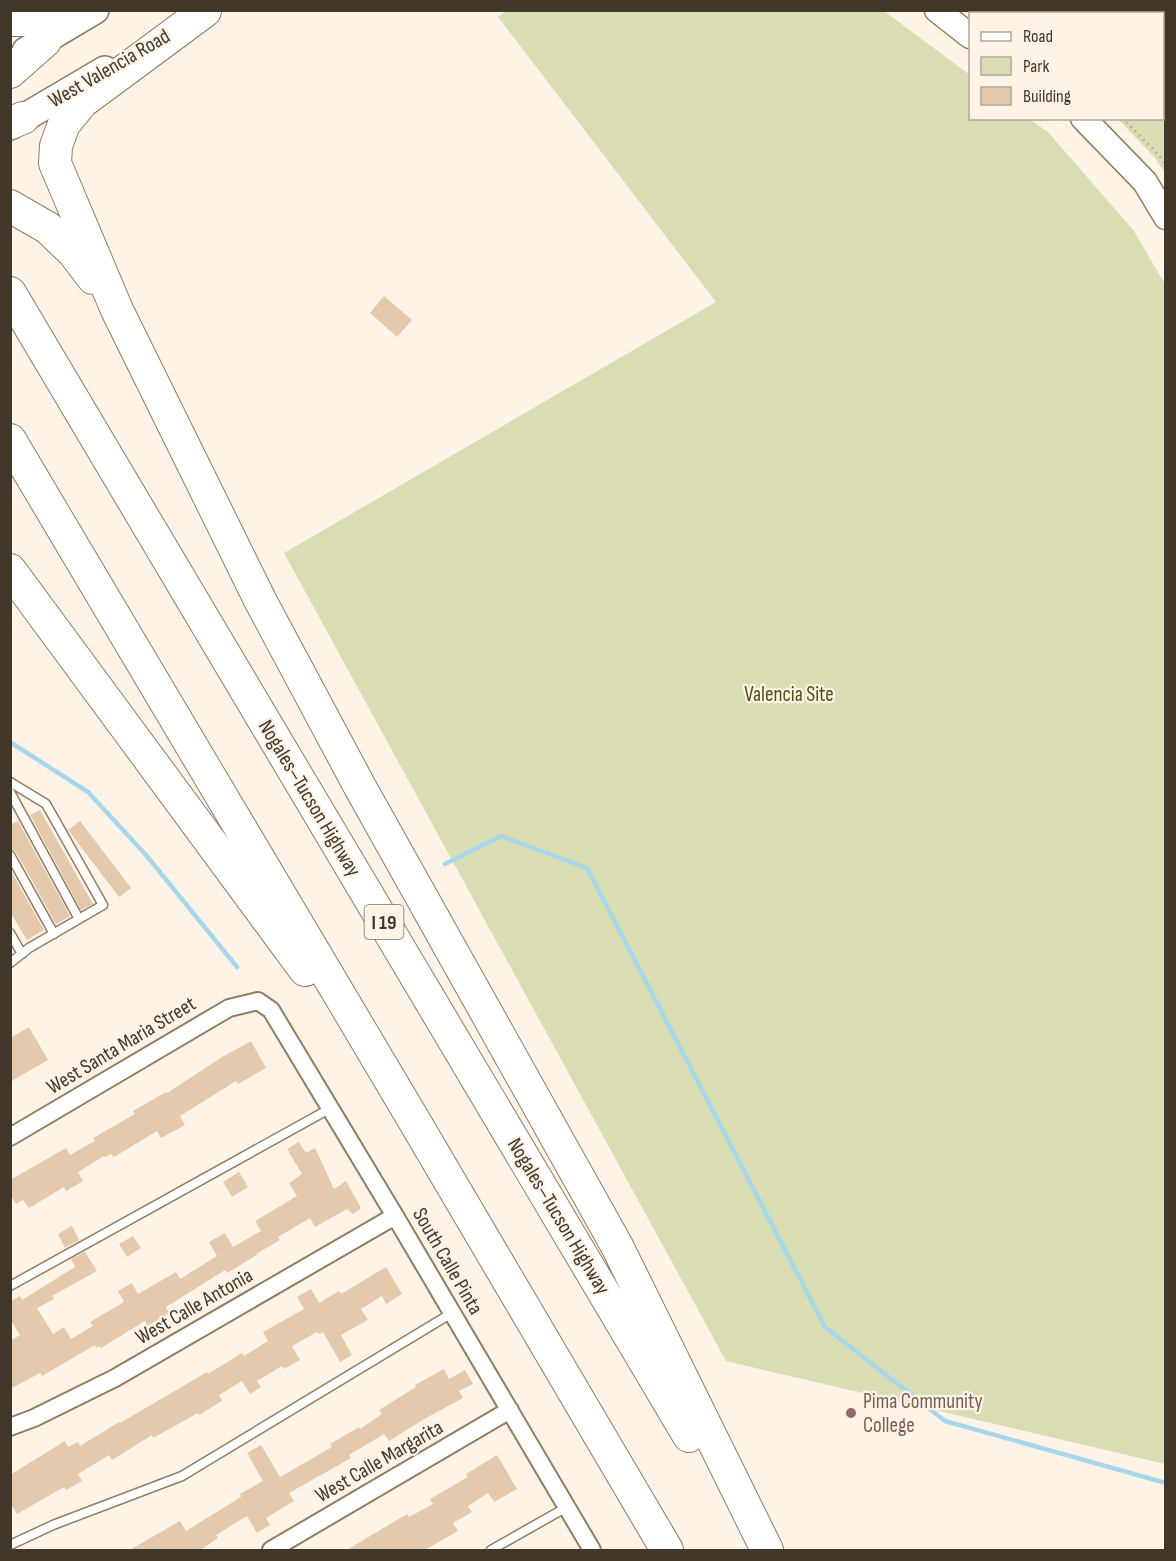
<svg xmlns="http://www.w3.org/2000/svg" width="1176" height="1561" font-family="'Sofia Sans Condensed',sans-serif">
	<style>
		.green { fill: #daddb4 }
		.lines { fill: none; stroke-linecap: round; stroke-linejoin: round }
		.stream { stroke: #a9d7ea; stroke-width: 4.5 }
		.building { fill: #e4c9ad }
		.lane-casing { stroke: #917d60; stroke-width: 11 }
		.street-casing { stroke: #917d60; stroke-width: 20 }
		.secondary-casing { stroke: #917d60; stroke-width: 27 }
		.primary-casing { stroke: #917d60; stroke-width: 30 }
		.highway-casing { stroke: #917d60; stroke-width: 34 }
		.path { stroke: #b0a79a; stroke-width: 3; stroke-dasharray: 1.5 4.5; stroke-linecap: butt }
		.lane { stroke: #fff; stroke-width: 8 }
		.street { stroke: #fff; stroke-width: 16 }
		.secondary { stroke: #fff; stroke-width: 24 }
		.primary { stroke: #fff; stroke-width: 27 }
		.highway { stroke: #fff; stroke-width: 32 }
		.education-dot { fill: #8d6e63; stroke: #fdf4e7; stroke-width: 2 }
		.labels { text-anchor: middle; stroke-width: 4.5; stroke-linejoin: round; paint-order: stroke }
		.shield { fill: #fdf4e7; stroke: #797063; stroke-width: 1.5 }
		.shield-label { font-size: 20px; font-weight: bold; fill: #40372a }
		.street-label { font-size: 21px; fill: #40372a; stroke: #fdf4e7 }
		.park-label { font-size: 21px; fill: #50510f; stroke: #fdf4e7 }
		.education-label { font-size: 21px; fill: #785e54; stroke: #fdf4e7; text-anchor: start }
	</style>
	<rect width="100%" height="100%" fill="#fdf4e7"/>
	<path class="green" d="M 506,11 L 884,11 L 970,75 L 970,118 L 1029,119 L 1048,132 L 1134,231 L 1165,284 L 1165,1464 L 726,1361 L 284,553 L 716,302 L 498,17 Z
		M 982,11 L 1165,11 L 1165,173 L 1155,158 L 1118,119 L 1162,118 L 1162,14 L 986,14 Z"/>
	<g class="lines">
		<path class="stream" d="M 10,742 L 88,792 L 146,855 L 237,967
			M 445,864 L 501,836 L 587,868 L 825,1327 L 945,1421 L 1166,1483"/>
	</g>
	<path class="building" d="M 384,296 L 412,320 L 397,337 L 370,313 Z
		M 40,810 L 93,904 L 81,910 L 30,815 Z
		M 18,821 L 70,916 L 56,924 L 16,852 L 10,849 L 10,825 Z
		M 80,821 L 131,888 L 119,897 L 68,830 Z
		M 10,869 L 44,930 L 27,940 L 10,912 Z
		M 29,1027 L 48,1060 L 10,1082 L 10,1038 Z
		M 251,1041 L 266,1068 L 238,1084 L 236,1081 L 180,1116 L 185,1125 L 161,1138 L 157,1131 L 114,1157 L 111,1154 L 105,1157 L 104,1156 L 78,1172 L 83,1181 L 66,1191 L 64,1187 L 29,1208 L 23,1200 L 16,1204 L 10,1194 L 10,1180 L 66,1148 L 70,1155 L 95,1141 L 93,1138 L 135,1114 L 133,1111 L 166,1092 L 167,1093 L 222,1057 Z
		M 299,1142 L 306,1153 L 315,1148 L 334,1189 L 346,1181 L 361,1208 L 353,1214 L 347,1209 L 315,1227 L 310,1218 L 278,1237 L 280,1240 L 256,1254 L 257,1255 L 227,1273 L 225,1270 L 166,1307 L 169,1313 L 147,1326 L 145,1321 L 101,1348 L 100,1346 L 96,1348 L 95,1345 L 42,1376 L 40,1373 L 10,1389 L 10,1341 L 20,1335 L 10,1319 L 10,1302 L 20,1296 L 22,1300 L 75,1267 L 71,1259 L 85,1252 L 97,1271 L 52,1296 L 54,1299 L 37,1308 L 53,1334 L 64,1327 L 71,1339 L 93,1326 L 90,1322 L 124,1302 L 118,1291 L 132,1283 L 138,1294 L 176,1272 L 180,1279 L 217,1256 L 209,1242 L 225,1233 L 233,1247 L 261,1231 L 255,1221 L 297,1196 L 289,1183 L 302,1174 L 287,1149 Z
		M 239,1172 L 248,1187 L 232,1197 L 223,1182 Z
		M 72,1226 L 79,1240 L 65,1248 L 58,1234 Z
		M 133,1236 L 141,1248 L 127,1257 L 119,1244 Z
		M 386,1267 L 402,1294 L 386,1304 L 382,1296 L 361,1309 L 368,1320 L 341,1335 L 352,1355 L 340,1362 L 323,1332 L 319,1334 L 317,1332 L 292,1346 L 300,1360 L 284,1369 L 282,1366 L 257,1381 L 261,1387 L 250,1394 L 242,1381 L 219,1395 L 222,1401 L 199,1415 L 198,1413 L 153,1438 L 152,1435 L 112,1460 L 109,1455 L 78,1474 L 82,1481 L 66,1490 L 64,1487 L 17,1514 L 10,1503 L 10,1475 L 65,1441 L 68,1447 L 78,1442 L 80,1446 L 119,1422 L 120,1423 L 207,1372 L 208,1374 L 242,1353 L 244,1356 L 268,1341 L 263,1332 L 304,1309 L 297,1297 L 311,1289 L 319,1303 L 339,1291 L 341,1294 Z
		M 444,1369 L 449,1379 L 465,1370 L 473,1384 L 459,1391 L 463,1398 L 426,1418 L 389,1441 L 384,1434 L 349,1455 L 351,1458 L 289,1493 L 294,1501 L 266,1518 L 270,1525 L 257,1533 L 247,1516 L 216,1535 L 218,1538 L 199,1551 L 128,1551 L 180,1521 L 186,1531 L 241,1497 L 240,1494 L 263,1481 L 247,1453 L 261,1445 L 280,1477 L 332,1447 L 330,1444 L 359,1427 L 360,1429 L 382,1414 L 379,1410 L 416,1387 L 415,1385 Z
		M 497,1455 L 517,1489 L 494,1502 L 488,1493 L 468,1506 L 472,1512 L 453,1523 L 458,1531 L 423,1551 L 345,1551 L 407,1514 L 409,1517 L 433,1504 L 430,1499 L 468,1477 L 466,1474 Z"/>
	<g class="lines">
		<defs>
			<path id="lane" d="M 10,782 L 46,804 L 103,905 L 29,948 L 10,963
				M 10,792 L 79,919
				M 10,855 L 54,934
				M 10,933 L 22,954
				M 10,1286 L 331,1108
				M 10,1545 L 53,1525 L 182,1476 L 452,1313
				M 491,1550 L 567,1507"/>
			<path id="street" d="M 10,1137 L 229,1008 L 258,1001 L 271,1010 L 395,1216 L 592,1550
				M 10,1427 L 34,1418 L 115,1378 L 395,1216
				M 271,1550 L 510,1410"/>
			<path id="secondary" d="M 937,10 L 970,36
				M 1083,118 L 1145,182 L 1166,217"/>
			<path id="primary" d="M 26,51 L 95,10
				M 10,126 L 105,70"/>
			<path id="highway" d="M 205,11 L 82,102 L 64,124 L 56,146 L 55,163 L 117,310 L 260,600 L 360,787 L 617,1246 L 767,1550
				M 10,20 L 25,20 L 70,10
				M 10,72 L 45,41
				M 10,123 L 23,118
				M 10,206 L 48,228 L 74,253 L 93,278
				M 10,293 L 689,1436
				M 10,440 L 412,1117 L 667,1550
				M 10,570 L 305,970"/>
		</defs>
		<use href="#lane" class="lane-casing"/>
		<use href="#street" class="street-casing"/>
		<use href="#secondary" class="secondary-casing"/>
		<use href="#primary" class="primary-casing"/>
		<use href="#highway" class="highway-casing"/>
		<path class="path" d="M 982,10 L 986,14
			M 1122,118 L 1154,150 L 1166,164"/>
		<use href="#lane" class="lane"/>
		<use href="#street" class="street"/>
		<use href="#secondary" class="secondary"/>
		<use href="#primary" class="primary"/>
		<use href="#highway" class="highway"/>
	</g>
	<circle class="education-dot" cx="851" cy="1413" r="6"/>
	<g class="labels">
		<rect class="shield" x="364.5" y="905" width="39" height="34" rx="4.5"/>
		<g class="shield-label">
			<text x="384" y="929">I 19</text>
		</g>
		<g class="street-label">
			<text transform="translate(109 68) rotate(-30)" y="7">West Valencia Road</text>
			<text transform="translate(310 798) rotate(59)" y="7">Nogales–Tucson Highway</text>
			<text transform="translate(121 1045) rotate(-31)" y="7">West Santa Maria Street</text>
			<text transform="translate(559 1216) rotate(59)" y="7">Nogales–Tucson Highway</text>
			<text transform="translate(448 1261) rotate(60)" y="7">South Calle Pinta</text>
			<text transform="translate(194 1306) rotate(-30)" y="7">West Calle Antonia</text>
			<text transform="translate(379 1461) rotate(-30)" y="7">West Calle Margarita</text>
		</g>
		<g class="park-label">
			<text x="789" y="701">Valencia Site</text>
		</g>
		<g class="education-label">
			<text x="863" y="1408">Pima Community<tspan x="863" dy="24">College</tspan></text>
		</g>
	</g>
	<rect width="1176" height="1561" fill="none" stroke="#40372a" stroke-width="24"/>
	<rect x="969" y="12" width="195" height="108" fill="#fdf4e7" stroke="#b1a89b" stroke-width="1.5"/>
	<rect x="981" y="32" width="30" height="9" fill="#ffffff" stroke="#b1a89b" stroke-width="1.5"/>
	<text x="1023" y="42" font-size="18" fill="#40372a">Road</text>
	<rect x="981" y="57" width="30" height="18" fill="#daddb4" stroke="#b1a89b" stroke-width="1.5"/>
	<text x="1023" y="72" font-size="18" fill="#40372a">Park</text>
	<rect x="981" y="87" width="30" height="18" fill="#e4c9ad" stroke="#b1a89b" stroke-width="1.5"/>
	<text x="1023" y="102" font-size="18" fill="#40372a">Building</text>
</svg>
